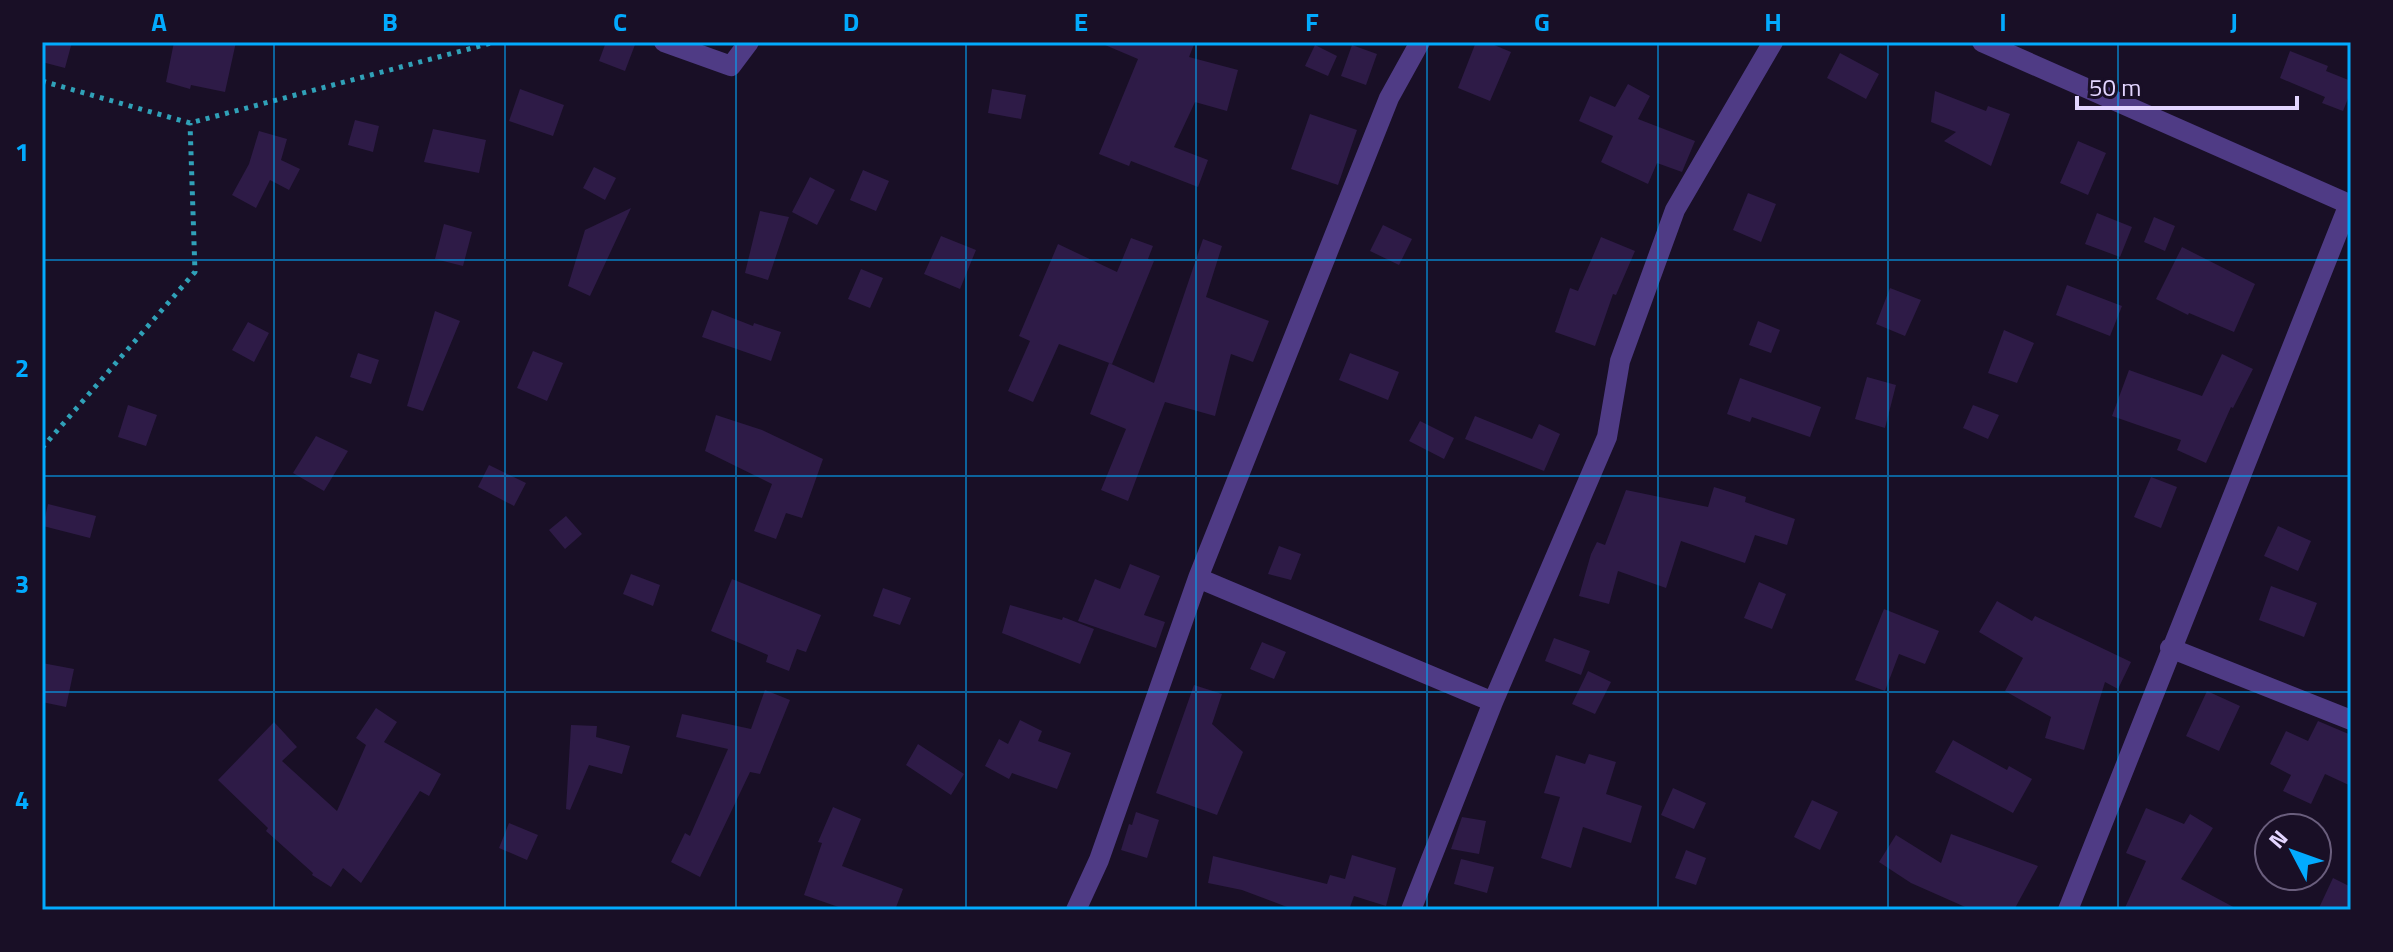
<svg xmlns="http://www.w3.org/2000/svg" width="2393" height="952" font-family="'Titillium Web',sans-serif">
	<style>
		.building { fill: #2e1b47 }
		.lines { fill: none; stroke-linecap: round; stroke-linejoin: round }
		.path { stroke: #30a1b8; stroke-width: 5; stroke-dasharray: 4 6; stroke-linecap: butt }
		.minor { stroke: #4f3b85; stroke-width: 20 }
		.grid { fill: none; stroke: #02aafe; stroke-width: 2; stroke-opacity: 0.55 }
		.neatline { fill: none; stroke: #02aafe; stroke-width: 3 }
		.grid-label { font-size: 26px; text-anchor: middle; font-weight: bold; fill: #02aafe }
	</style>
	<rect width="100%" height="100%" fill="#190f26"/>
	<path class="building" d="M 42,42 L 72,42 L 65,68 L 42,62 Z
		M 174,42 L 236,42 L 225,92 L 191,85 L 190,89 L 166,82 Z
		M 606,42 L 636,42 L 625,71 L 599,61 Z
		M 1098,42 L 1195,42 L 1189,57 L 1238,70 L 1227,111 L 1195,102 L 1174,147 L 1208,160 L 1198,187 L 1131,161 L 1129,166 L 1099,154 L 1138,59 Z
		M 1476,42 L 1487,42 L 1511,52 L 1490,101 L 1458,88 Z
		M 1315,45 L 1337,56 L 1328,76 L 1305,66 Z
		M 1352,45 L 1377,54 L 1366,85 L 1341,76 Z
		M 2290,51 L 2328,66 L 2326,71 L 2351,81 L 2351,91 L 2343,111 L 2322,103 L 2325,97 L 2280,78 Z
		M 1840,53 L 1879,74 L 1866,99 L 1827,78 Z
		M 1628,84 L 1650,96 L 1638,119 L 1695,141 L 1682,172 L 1657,163 L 1648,184 L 1601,162 L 1613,136 L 1579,121 L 1590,96 L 1615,107 Z
		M 520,89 L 564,105 L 553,136 L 509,121 Z
		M 992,89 L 1026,95 L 1021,119 L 988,113 Z
		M 1935,91 L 1986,111 L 1988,106 L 2010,114 L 1991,166 L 1944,141 L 1956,132 L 1931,122 Z
		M 1310,114 L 1357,130 L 1338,185 L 1291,169 Z
		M 355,120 L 379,126 L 373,152 L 348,145 Z
		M 433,129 L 486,140 L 479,173 L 424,162 Z
		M 259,131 L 287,139 L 281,160 L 300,169 L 289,190 L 270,180 L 256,208 L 232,195 L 249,164 Z
		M 2078,141 L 2106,153 L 2088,195 L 2060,183 Z
		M 594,167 L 616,178 L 605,200 L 583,188 Z
		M 863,170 L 889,181 L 876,211 L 850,200 Z
		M 810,177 L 835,190 L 817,225 L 792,212 Z
		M 1748,193 L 1776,204 L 1761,242 L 1733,230 Z
		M 631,208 L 590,296 L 568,286 L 585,230 Z
		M 760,211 L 789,217 L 768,280 L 745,273 Z
		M 2097,213 L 2132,227 L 2120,257 L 2085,244 Z
		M 2154,217 L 2175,226 L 2165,251 L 2144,242 Z
		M 444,224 L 472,232 L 463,266 L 435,259 Z
		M 1383,225 L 1412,239 L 1399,265 L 1370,251 Z
		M 941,236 L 976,250 L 960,289 L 924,274 Z
		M 1601,237 L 1635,251 L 1616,295 L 1613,294 L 1595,346 L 1555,332 L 1570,288 L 1578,291 Z
		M 1131,238 L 1153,246 L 1148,259 L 1154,261 L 1112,364 L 1059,344 L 1033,402 L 1008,391 L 1030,341 L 1019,336 L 1058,244 L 1117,272 Z
		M 1203,239 L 1222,246 L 1206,297 L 1269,321 L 1253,362 L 1231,354 L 1215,416 L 1165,402 L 1128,501 L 1101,490 L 1126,429 L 1090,414 L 1109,363 L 1154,383 Z
		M 2182,247 L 2255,284 L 2234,332 L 2189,313 L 2188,315 L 2156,299 Z
		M 861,269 L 883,278 L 870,308 L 848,299 Z
		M 2067,285 L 2122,306 L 2110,336 L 2056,315 Z
		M 1890,288 L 1921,300 L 1905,336 L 1876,324 Z
		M 712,310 L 753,326 L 754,323 L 781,332 L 771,361 L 702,337 Z
		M 435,311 L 460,321 L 423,411 L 407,406 Z
		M 1758,321 L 1780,330 L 1771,353 L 1749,345 Z
		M 248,322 L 269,333 L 254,362 L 232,350 Z
		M 2004,330 L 2034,343 L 2017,383 L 1988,373 Z
		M 533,351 L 563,363 L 547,401 L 517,388 Z
		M 358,353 L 379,360 L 371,384 L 350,377 Z
		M 1350,353 L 1399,372 L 1388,400 L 1339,380 Z
		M 2222,354 L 2253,369 L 2233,408 L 2231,407 L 2206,463 L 2177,450 L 2181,440 L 2112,416 L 2129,370 L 2202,396 Z
		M 1867,377 L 1896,385 L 1885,428 L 1855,419 Z
		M 1740,378 L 1821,407 L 1810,437 L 1752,417 L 1750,422 L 1727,414 Z
		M 128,405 L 157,415 L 146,446 L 118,437 Z
		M 1973,405 L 1999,415 L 1988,439 L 1963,428 Z
		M 716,415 L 762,430 L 823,459 L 802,518 L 786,513 L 776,539 L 754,531 L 772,484 L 705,451 Z
		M 1475,416 L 1532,439 L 1539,424 L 1560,434 L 1544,471 L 1465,439 Z
		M 1420,421 L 1454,438 L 1444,459 L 1409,441 Z
		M 316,436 L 348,451 L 324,491 L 293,473 Z
		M 489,465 L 526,483 L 514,506 L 478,487 Z
		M 2151,477 L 2177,487 L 2161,528 L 2134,517 Z
		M 1714,487 L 1746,497 L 1745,502 L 1795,519 L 1787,545 L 1755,535 L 1745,563 L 1681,541 L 1666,588 L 1618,571 L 1609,604 L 1579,596 L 1591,554 L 1597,542 L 1605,545 L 1626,490 L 1708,507 Z
		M 48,504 L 96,516 L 90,538 L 43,526 Z
		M 566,516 L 582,534 L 565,549 L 549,530 Z
		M 2278,526 L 2311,541 L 2298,571 L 2264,556 Z
		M 1279,546 L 1301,554 L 1291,580 L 1268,574 Z
		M 1130,564 L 1160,576 L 1144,615 L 1165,622 L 1156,648 L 1078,621 L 1095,579 L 1120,589 Z
		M 631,574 L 660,585 L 653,606 L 623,594 Z
		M 732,579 L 821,615 L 806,652 L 797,649 L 789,671 L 766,662 L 768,655 L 711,631 Z
		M 1759,582 L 1786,594 L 1772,629 L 1744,618 Z
		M 2271,586 L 2317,603 L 2304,637 L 2259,620 Z
		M 883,588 L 911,598 L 900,625 L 873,616 Z
		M 1997,601 L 2032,621 L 2035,616 L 2131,662 L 2118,689 L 2105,682 L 2084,750 L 2045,738 L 2051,717 L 2005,691 L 2023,658 L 1979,632 Z
		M 1010,605 L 1062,620 L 1063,617 L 1094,629 L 1080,664 L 1002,633 Z
		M 1884,609 L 1939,631 L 1925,664 L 1899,654 L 1885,691 L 1855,680 Z
		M 1554,638 L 1590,651 L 1581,675 L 1545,661 Z
		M 1262,642 L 1286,652 L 1274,679 L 1250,669 Z
		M 42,663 L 74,669 L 66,707 L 42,702 Z
		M 1588,671 L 1611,682 L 1595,714 L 1572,704 Z
		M 1194,685 L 1222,694 L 1212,724 L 1243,752 L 1217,815 L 1156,793 Z
		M 765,690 L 790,700 L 760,774 L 750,772 L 700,877 L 671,862 L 685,833 L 690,836 L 728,749 L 676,737 L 682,714 L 751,729 Z
		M 2207,691 L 2240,706 L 2219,751 L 2186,736 Z
		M 376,708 L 397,722 L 384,742 L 441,774 L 429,796 L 420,791 L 361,883 L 343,868 L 331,887 L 312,875 L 313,873 L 266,831 L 268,828 L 218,780 L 274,722 L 297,747 L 282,761 L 337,811 L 366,745 L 356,738 Z
		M 1020,720 L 1042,731 L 1038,741 L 1071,753 L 1057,789 L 1012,773 L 1009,779 L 985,766 L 999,739 L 1008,744 Z
		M 2318,721 L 2351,735 L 2351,786 L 2325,774 L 2311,804 L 2283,791 L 2291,775 L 2270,764 L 2286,731 L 2308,741 Z
		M 571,725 L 597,726 L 596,737 L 630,746 L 622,774 L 589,765 L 570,810 L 566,809 Z
		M 1953,740 L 2007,770 L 2009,766 L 2032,779 L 2013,813 L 1935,772 Z
		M 918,744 L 964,774 L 951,795 L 906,765 Z
		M 1589,754 L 1616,762 L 1606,794 L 1642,806 L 1631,843 L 1583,827 L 1571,868 L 1541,858 L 1560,797 L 1544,793 L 1556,755 L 1585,764 Z
		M 1673,788 L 1706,803 L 1694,829 L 1661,815 Z
		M 1812,800 L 1838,812 L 1820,850 L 1794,837 Z
		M 833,807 L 861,819 L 842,866 L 903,889 L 895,910 L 847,910 L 804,895 L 822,843 L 818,842 Z
		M 2146,808 L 2184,824 L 2190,814 L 2213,828 L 2181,879 L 2239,910 L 2124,910 L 2146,861 L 2126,853 Z
		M 1136,812 L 1159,820 L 1147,858 L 1121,850 L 1129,824 L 1132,825 Z
		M 1462,817 L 1486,821 L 1479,854 L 1451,849 Z
		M 509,823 L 538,835 L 527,860 L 499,848 Z
		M 1951,834 L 2038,866 L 2014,910 L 1972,910 L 1911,883 L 1879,862 L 1896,835 L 1941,863 Z
		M 1686,850 L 1706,858 L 1696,885 L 1675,878 Z
		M 1352,855 L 1396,868 L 1386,906 L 1354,896 L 1349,910 L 1295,910 L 1242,890 L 1208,883 L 1213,856 L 1327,884 L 1330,875 L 1345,879 Z
		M 1461,859 L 1494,867 L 1487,893 L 1454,884 Z
		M 2333,878 L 2351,887 L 2351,910 L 2318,910 Z"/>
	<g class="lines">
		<path class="path" d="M 42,81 L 190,123 L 495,42
			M 42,448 L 195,272 L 190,123"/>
		<path class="minor" d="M 664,42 L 731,66 L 749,42
			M 1982,42 L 2351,205
			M 1198,578 L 1493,702
			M 2170,648 L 2351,720
			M 1076,910 L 1099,860 L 1198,578 L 1389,98 L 1420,42
			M 1411,910 L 1493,702 L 1607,437 L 1620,361 L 1675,210 L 1773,42
			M 2068,910 L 2349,204"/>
	</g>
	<path class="grid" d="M 274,42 L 274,910M 505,42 L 505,910M 736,42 L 736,910M 966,42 L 966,910M 1196,42 L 1196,910M 1427,42 L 1427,910M 1658,42 L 1658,910M 1888,42 L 1888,910M 2118,42 L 2118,910M 42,260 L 2351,260M 42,476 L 2351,476M 42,692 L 2351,692"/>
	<rect width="2393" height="952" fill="none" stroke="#190f26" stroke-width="88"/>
	<g transform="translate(2293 852) rotate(311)"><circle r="38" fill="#190f26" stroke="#6a5e7d" stroke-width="2"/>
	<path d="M0-6L14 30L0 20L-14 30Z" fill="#02aafe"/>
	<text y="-12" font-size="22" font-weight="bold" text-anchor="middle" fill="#e3d5ff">N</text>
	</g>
	<path d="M2077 96v12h220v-12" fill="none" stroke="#e3d5ff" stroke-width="4"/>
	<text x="2089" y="96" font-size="24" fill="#e3d5ff" stroke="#190f26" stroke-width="6" paint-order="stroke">50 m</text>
	<rect x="44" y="44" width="2305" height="864" class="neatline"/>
	<g class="grid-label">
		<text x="159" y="31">A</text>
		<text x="390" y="31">B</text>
		<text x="620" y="31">C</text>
		<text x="851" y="31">D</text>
		<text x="1081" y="31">E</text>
		<text x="1312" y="31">F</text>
		<text x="1542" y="31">G</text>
		<text x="1773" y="31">H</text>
		<text x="2003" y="31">I</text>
		<text x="2234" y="31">J</text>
		<text x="22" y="161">1</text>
		<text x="22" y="377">2</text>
		<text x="22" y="593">3</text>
		<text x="22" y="809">4</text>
	</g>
</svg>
